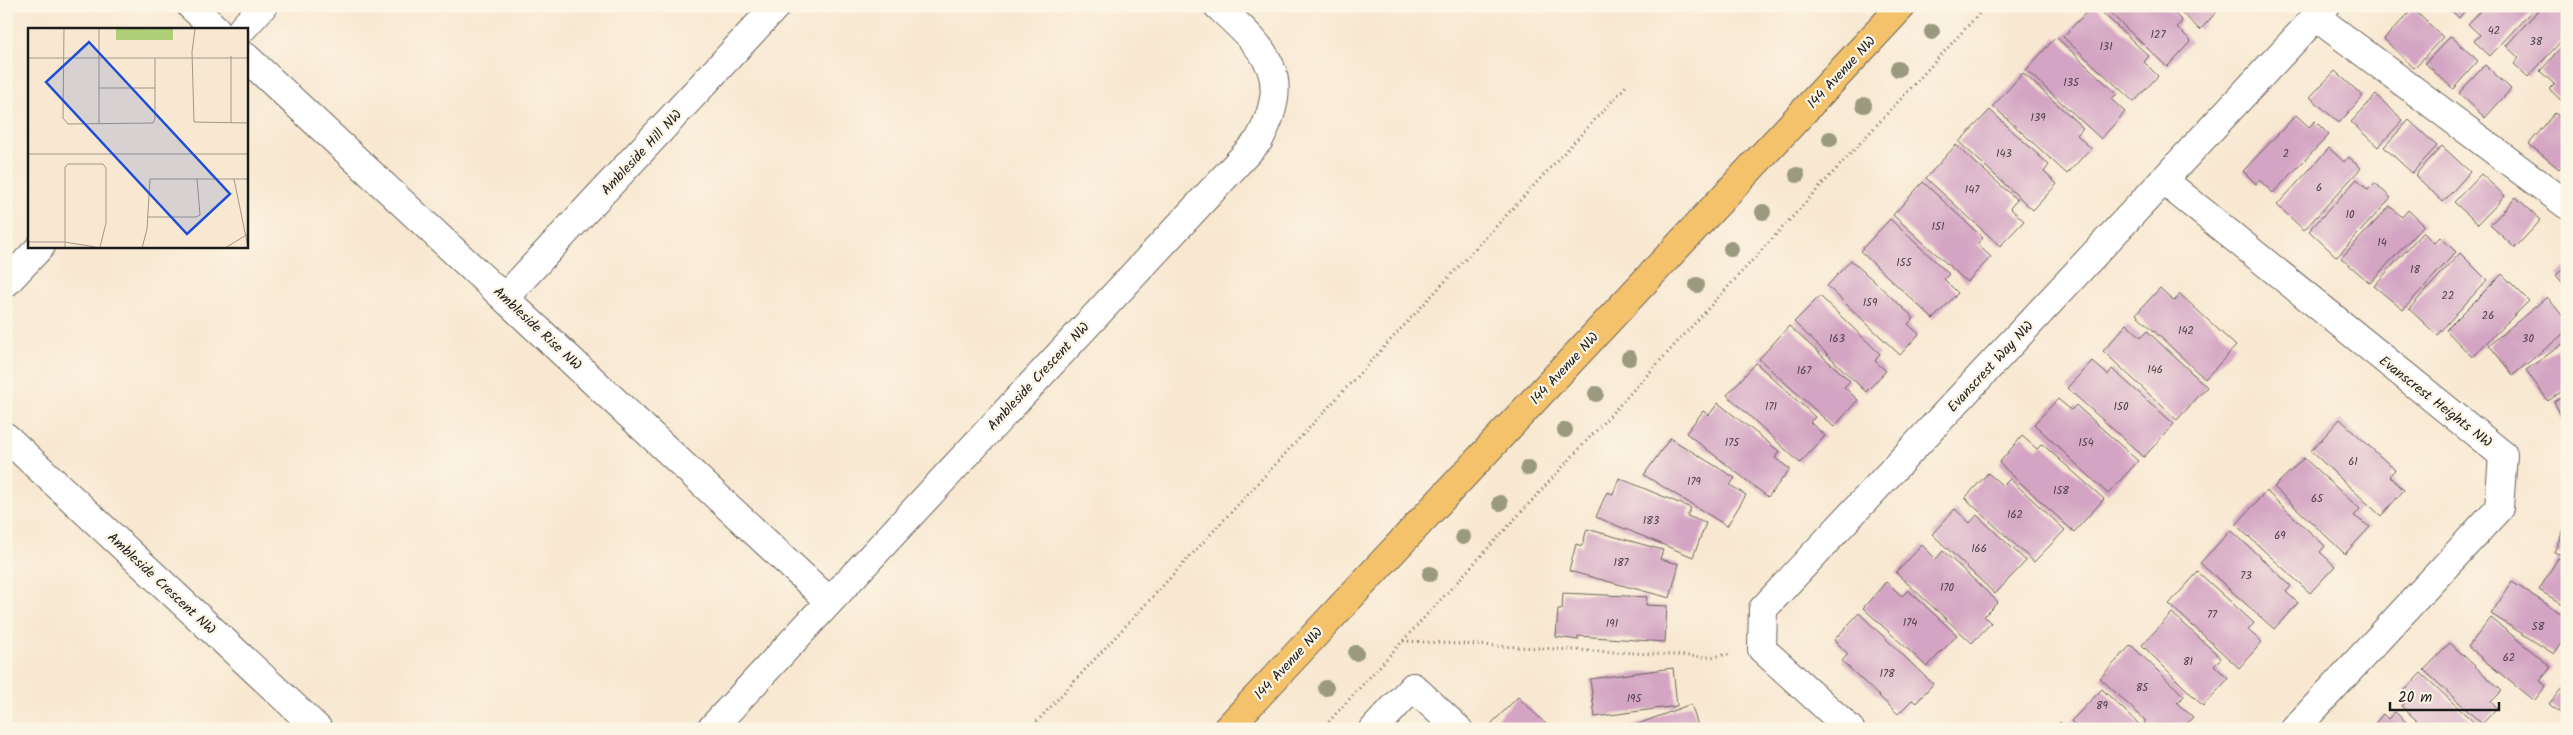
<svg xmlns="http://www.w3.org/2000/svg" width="2573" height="735" font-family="Kalam,sans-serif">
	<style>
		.building { fill: #d3a4c3 }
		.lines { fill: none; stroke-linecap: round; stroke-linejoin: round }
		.minor-casing { stroke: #69635b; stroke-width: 30 }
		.major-casing { stroke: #69635b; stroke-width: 30 }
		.path { stroke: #69635b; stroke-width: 3; stroke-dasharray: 1 4; stroke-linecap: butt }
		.minor { stroke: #fff; stroke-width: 28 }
		.major { stroke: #f3c26a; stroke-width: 28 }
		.tree { fill: #9b9a7f }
		.labels { text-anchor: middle; stroke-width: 4.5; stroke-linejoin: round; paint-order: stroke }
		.number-label { font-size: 11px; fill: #4a3e46 }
		.street-label { font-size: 14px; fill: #1c1c1c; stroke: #fcf5e5 }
		.inset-road { fill: none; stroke: #a09689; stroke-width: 1 }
		.view { fill: #1d4ed8; fill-opacity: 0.15; stroke: #1d4ed8; stroke-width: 2.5 }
		.inset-edge { fill: none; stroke: #1c1c1c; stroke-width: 2.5 }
	</style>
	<rect width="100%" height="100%" fill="#fcf5e5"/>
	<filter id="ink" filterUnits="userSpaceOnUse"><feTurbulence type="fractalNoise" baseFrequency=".02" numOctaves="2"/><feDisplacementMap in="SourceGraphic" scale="10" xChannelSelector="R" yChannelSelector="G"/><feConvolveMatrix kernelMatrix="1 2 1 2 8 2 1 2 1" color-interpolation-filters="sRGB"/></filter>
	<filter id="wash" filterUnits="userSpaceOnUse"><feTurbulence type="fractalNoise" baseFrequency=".0096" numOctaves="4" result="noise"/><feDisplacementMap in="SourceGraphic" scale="20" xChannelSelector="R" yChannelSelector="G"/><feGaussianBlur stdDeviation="1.12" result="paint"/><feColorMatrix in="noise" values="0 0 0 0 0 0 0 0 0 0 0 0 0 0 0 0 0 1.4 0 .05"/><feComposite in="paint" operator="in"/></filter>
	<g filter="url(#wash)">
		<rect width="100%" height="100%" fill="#f8e8d1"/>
		<g id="blocks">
			<path class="building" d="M 2092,6 L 2095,6 L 2149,56 L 2144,62 L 2158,76 L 2134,102 L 2063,37 Z
				M 2103,6 L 2167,6 L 2182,21 L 2177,27 L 2191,41 L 2167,67 Z
				M 2175,6 L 2222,6 L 2200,30 Z
				M 2446,6 L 2469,6 L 2459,18 Z
				M 2485,6 L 2536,6 L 2490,56 L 2474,41 L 2480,35 L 2468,24 Z
				M 2542,6 L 2567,6 L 2567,35 L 2528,77 L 2514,64 L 2519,58 L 2506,46 Z
				M 2413,9 L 2443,37 L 2414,68 L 2384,39 Z
				M 2451,36 L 2478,61 L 2453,89 L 2425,63 Z
				M 2056,37 L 2117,94 L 2111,99 L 2125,112 L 2101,139 L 2026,70 Z
				M 2567,42 L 2567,97 L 2563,102 L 2549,89 L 2554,84 L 2540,71 Z
				M 2485,65 L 2511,89 L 2485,118 L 2459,93 Z
				M 2335,71 L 2363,96 L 2339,123 L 2310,97 Z
				M 2023,73 L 2083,128 L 2077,135 L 2091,148 L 2067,174 L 1993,106 Z
				M 2376,95 L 2403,120 L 2378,147 L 2351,122 Z
				M 1990,110 L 2049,165 L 2044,172 L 2057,184 L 2033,210 L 1959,142 Z
				M 2555,113 L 2567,123 L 2567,160 L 2559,169 L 2529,144 Z
				M 2296,115 L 2309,127 L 2315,121 L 2329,135 L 2273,193 L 2259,180 L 2256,184 L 2243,171 Z
				M 2409,120 L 2437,146 L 2412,173 L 2384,147 Z
				M 1956,145 L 2017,200 L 2010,208 L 2024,221 L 2000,246 L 1926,178 Z
				M 2442,146 L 2470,172 L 2443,202 L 2415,175 Z
				M 2329,148 L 2344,162 L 2348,157 L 2361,168 L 2304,230 L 2277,205 Z
				M 2481,174 L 2505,196 L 2478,224 L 2454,202 Z
				M 2357,179 L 2368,190 L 2375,183 L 2391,198 L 2337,257 L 2309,231 Z
				M 1923,182 L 1983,238 L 1977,244 L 1991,257 L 1967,282 L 1893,215 Z
				M 2516,197 L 2541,220 L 2515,248 L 2490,225 Z
				M 2390,206 L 2402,217 L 2408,210 L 2424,225 L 2370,283 L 2341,258 Z
				M 1890,219 L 1949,274 L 1944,279 L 1958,293 L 1933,319 L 1860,251 Z
				M 2423,232 L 2434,243 L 2440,237 L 2456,252 L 2403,310 L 2374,286 Z
				M 2460,253 L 2487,280 L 2437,335 L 2409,309 Z
				M 1851,260 L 1914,318 L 1908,324 L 1919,334 L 1900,355 L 1827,286 Z
				M 2567,266 L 2567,288 L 2556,275 Z
				M 2502,274 L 2529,301 L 2472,357 L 2446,330 Z
				M 2160,288 L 2174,301 L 2180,294 L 2236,346 L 2205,379 L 2136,314 Z
				M 1820,296 L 1880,354 L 1875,361 L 1886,371 L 1866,392 L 1794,322 Z
				M 2547,297 L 2566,320 L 2567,331 L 2513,375 L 2489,345 Z
				M 2127,324 L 2141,337 L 2147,331 L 2207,387 L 2177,420 L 2103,351 Z
				M 1789,326 L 1850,381 L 1844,387 L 1858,400 L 1834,427 L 1759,359 Z
				M 2567,341 L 2567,388 L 2548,401 L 2526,370 Z
				M 2092,361 L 2108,375 L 2112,369 L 2174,424 L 2144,457 L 2067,388 Z
				M 1756,363 L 1815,417 L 1810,422 L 1825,436 L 1800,463 L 1727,395 Z
				M 2567,395 L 2567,427 L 2554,402 Z
				M 2058,399 L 2071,410 L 2076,405 L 2138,461 L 2108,494 L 2034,424 Z
				M 1718,403 L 1779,451 L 1775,458 L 1790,469 L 1768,497 L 1686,433 L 1703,411 L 1709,415 Z
				M 2340,419 L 2395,470 L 2389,476 L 2404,490 L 2381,516 L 2311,451 Z
				M 2022,436 L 2037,449 L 2042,444 L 2104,499 L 2074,532 L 1999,463 Z
				M 1670,438 L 1735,478 L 1730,485 L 1746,495 L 1727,526 L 1644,475 Z
				M 2304,458 L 2360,509 L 2354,516 L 2370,527 L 2345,554 L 2274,487 Z
				M 1988,473 L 2003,486 L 2010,479 L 2065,530 L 2034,562 L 1965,498 Z
				M 1619,478 L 1691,508 L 1687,516 L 1706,523 L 1693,557 L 1596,517 L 1607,492 L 1613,494 Z
				M 2266,491 L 2325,546 L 2320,552 L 2335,566 L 2310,593 L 2236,525 Z
				M 1955,509 L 1970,523 L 1977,515 L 2026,561 L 1995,594 L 1932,534 Z
				M 2567,522 L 2567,557 L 2554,552 Z
				M 1587,529 L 1663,550 L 1660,559 L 1679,564 L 1670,598 L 1569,571 L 1576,544 L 1582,546 Z
				M 2231,530 L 2291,586 L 2286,592 L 2298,603 L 2274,629 L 2200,563 Z
				M 1922,545 L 1936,559 L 1943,551 L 1998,602 L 1984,616 L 1991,623 L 1972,643 L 1896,573 Z
				M 2558,558 L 2567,563 L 2567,607 L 2539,590 Z
				M 2198,572 L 2254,623 L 2248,630 L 2262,642 L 2239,668 L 2169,604 Z
				M 1886,582 L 1902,596 L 1908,590 L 1957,635 L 1927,667 L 1863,608 Z
				M 2512,582 L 2567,617 L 2567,635 L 2554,654 L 2491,614 Z
				M 1563,593 L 1647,597 L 1646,605 L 1667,606 L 1665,642 L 1578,636 L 1578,640 L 1556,637 L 1558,609 L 1562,609 Z
				M 1859,613 L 1933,684 L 1916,703 L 1912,700 L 1898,714 L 1842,661 L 1848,654 L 1834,640 Z
				M 2172,613 L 2221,658 L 2214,665 L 2228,679 L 2203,706 L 2142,645 Z
				M 2491,618 L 2551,667 L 2540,681 L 2546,686 L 2534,701 L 2468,647 Z
				M 2450,643 L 2502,691 L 2491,702 L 2497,708 L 2482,724 L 2424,670 Z
				M 2131,645 L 2184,696 L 2177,703 L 2193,717 L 2182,729 L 2150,729 L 2144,723 L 2146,721 L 2100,678 Z
				M 1673,668 L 1677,706 L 1595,717 L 1590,679 Z
				M 2421,673 L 2481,729 L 2426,729 L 2401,706 L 2408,699 L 2402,693 Z
				M 2567,682 L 2567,718 L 2549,704 Z
				M 2102,689 L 2144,729 L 2078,729 L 2071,721 Z
				M 1518,697 L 1548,726 L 1545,729 L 1492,729 L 1489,726 Z
				M 1691,704 L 1699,729 L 1625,729 Z
				M 2395,712 L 2414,729 L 2370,729 L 2383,714 L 2388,719 Z
				M 2060,722 L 2067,729 L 2054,729 Z"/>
		</g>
	</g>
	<g filter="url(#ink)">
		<use href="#blocks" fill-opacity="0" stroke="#69635b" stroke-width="1"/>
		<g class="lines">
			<defs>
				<path id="minor" d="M 191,6 L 216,29
					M 2316,17 L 2567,205
					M 242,29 L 263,6
					M 246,57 L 829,601
					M 2163,180 L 2503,455 L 2499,508 L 2295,729
					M 6,283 L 41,246
					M 505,297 L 776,6
					M 6,437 L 318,729
					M 711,729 L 1259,140 C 1294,74 1266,51 1218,6
					M 1374,729 L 1413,687 L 1458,729
					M 1850,729 L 1762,649 L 1763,609 L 2326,6"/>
				<path id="major" d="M 1227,729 L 1902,6"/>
			</defs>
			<use href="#minor" class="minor-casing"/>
			<use href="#major" class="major-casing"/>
			<path class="path" d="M 1403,641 L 1710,657 L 1731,654
				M 1030,729 L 1627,85
				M 1322,729 L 1986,6"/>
			<use href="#minor" class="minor"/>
			<use href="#major" class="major"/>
		</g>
		<g class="tree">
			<circle cx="1932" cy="32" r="8"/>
			<circle cx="1898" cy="69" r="8"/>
			<circle cx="1864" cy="105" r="8"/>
			<circle cx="1830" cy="139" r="8"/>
			<circle cx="1797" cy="175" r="8"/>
			<circle cx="1763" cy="212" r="8"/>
			<circle cx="1731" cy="249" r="8"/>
			<circle cx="1697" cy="285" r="8"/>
			<circle cx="1629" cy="358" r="8"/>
			<circle cx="1596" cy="394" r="8"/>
			<circle cx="1565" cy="430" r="8"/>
			<circle cx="1528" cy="468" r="8"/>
			<circle cx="1500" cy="503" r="8"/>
			<circle cx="1463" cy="537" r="8"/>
			<circle cx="1430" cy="574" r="8"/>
			<circle cx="1356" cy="653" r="8"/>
			<circle cx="1326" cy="688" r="8"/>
		</g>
	</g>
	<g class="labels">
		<g class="number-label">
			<text x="2494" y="34">42</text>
			<text x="2158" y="38">127</text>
			<text x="2536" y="45">38</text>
			<text x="2106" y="50">131</text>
			<text x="2071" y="86">135</text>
			<text x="2038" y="121">139</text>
			<text x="2004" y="157">143</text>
			<text x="2286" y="157">2</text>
			<text x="2319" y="191">6</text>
			<text x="1972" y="193">147</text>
			<text x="2350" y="218">10</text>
			<text x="1938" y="230">151</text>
			<text x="2382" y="246">14</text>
			<text x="1904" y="266">155</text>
			<text x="2415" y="273">18</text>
			<text x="2448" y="299">22</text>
			<text x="1870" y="306">159</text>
			<text x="2488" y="319">26</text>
			<text x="2186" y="334">142</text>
			<text x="1837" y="342">163</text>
			<text x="2528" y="342">30</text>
			<text x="2155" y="373">146</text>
			<text x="1804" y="374">167</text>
			<text x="1771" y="410">171</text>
			<text x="2121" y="410">150</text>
			<text x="1732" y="446">175</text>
			<text x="2086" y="446">154</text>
			<text x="2353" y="465">61</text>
			<text x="1694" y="485">179</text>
			<text x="2061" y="494">158</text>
			<text x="2317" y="502">65</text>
			<text x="2015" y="518">162</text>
			<text x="1651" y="524">183</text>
			<text x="2280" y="539">69</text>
			<text x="1979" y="552">166</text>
			<text x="1621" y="566">187</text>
			<text x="2246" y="579">73</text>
			<text x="1947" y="591">170</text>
			<text x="2212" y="618">77</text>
			<text x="1910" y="626">174</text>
			<text x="1612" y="627">191</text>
			<text x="2538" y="630">58</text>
			<text x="2509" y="661">62</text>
			<text x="2188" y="665">81</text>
			<text x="1887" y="677">178</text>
			<text x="2142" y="691">85</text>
			<text x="1634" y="702">195</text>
			<text x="2102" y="709">89</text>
		</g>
		<g class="street-label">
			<text transform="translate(1841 72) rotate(-47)" y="5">144 Avenue NW</text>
			<text transform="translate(641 152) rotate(-47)" y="5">Ambleside Hill NW</text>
			<text transform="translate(538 328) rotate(43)" y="5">Ambleside Rise NW</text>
			<text transform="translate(1990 366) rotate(-47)" y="5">Evanscrest Way NW</text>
			<text transform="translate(1564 368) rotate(-47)" y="5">144 Avenue NW</text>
			<text transform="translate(1038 376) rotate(-47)" y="5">Ambleside Crescent NW</text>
			<text transform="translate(2436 401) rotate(38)" y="5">Evanscrest Heights NW</text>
			<text transform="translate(162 583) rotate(43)" y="5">Ambleside Crescent NW</text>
			<text transform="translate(1288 663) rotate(-47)" y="5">144 Avenue NW</text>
		</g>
	</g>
	<g transform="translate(28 28)">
		<rect width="220" height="220" fill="#f8e8d1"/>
		<path d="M 88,0 L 145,0 L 145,12 L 88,12 Z" fill="#aecf77"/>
		<path class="inset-road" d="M 36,0 L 35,90 L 40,96 L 125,95 L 127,91 L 127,30M 71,0 L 71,96M 167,1 L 164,24 L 166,94 L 220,95M 0,30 L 220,30M 71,60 L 127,60M 203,95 L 203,28M 0,126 L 220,126M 206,151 L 220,219M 120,189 L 168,189 L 172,187 L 169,151M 0,214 L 37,214 L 73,220M 37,220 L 37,139 L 40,136 L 75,136 L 78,140 L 78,195 L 72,219M 114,220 L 119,201 L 122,151 L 220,151M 197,220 L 220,206"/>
		<path class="view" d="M 61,14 L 202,166 L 159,206 L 18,54 Z"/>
		<rect width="220" height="220" class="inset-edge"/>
	</g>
	<rect width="2573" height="735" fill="none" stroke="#fcf5e5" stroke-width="25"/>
	<path d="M2390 702v8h109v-8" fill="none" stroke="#1c1c1c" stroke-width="2.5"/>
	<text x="2398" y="702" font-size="15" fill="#1c1c1c" stroke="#fcf5e5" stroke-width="4" paint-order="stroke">20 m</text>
</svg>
